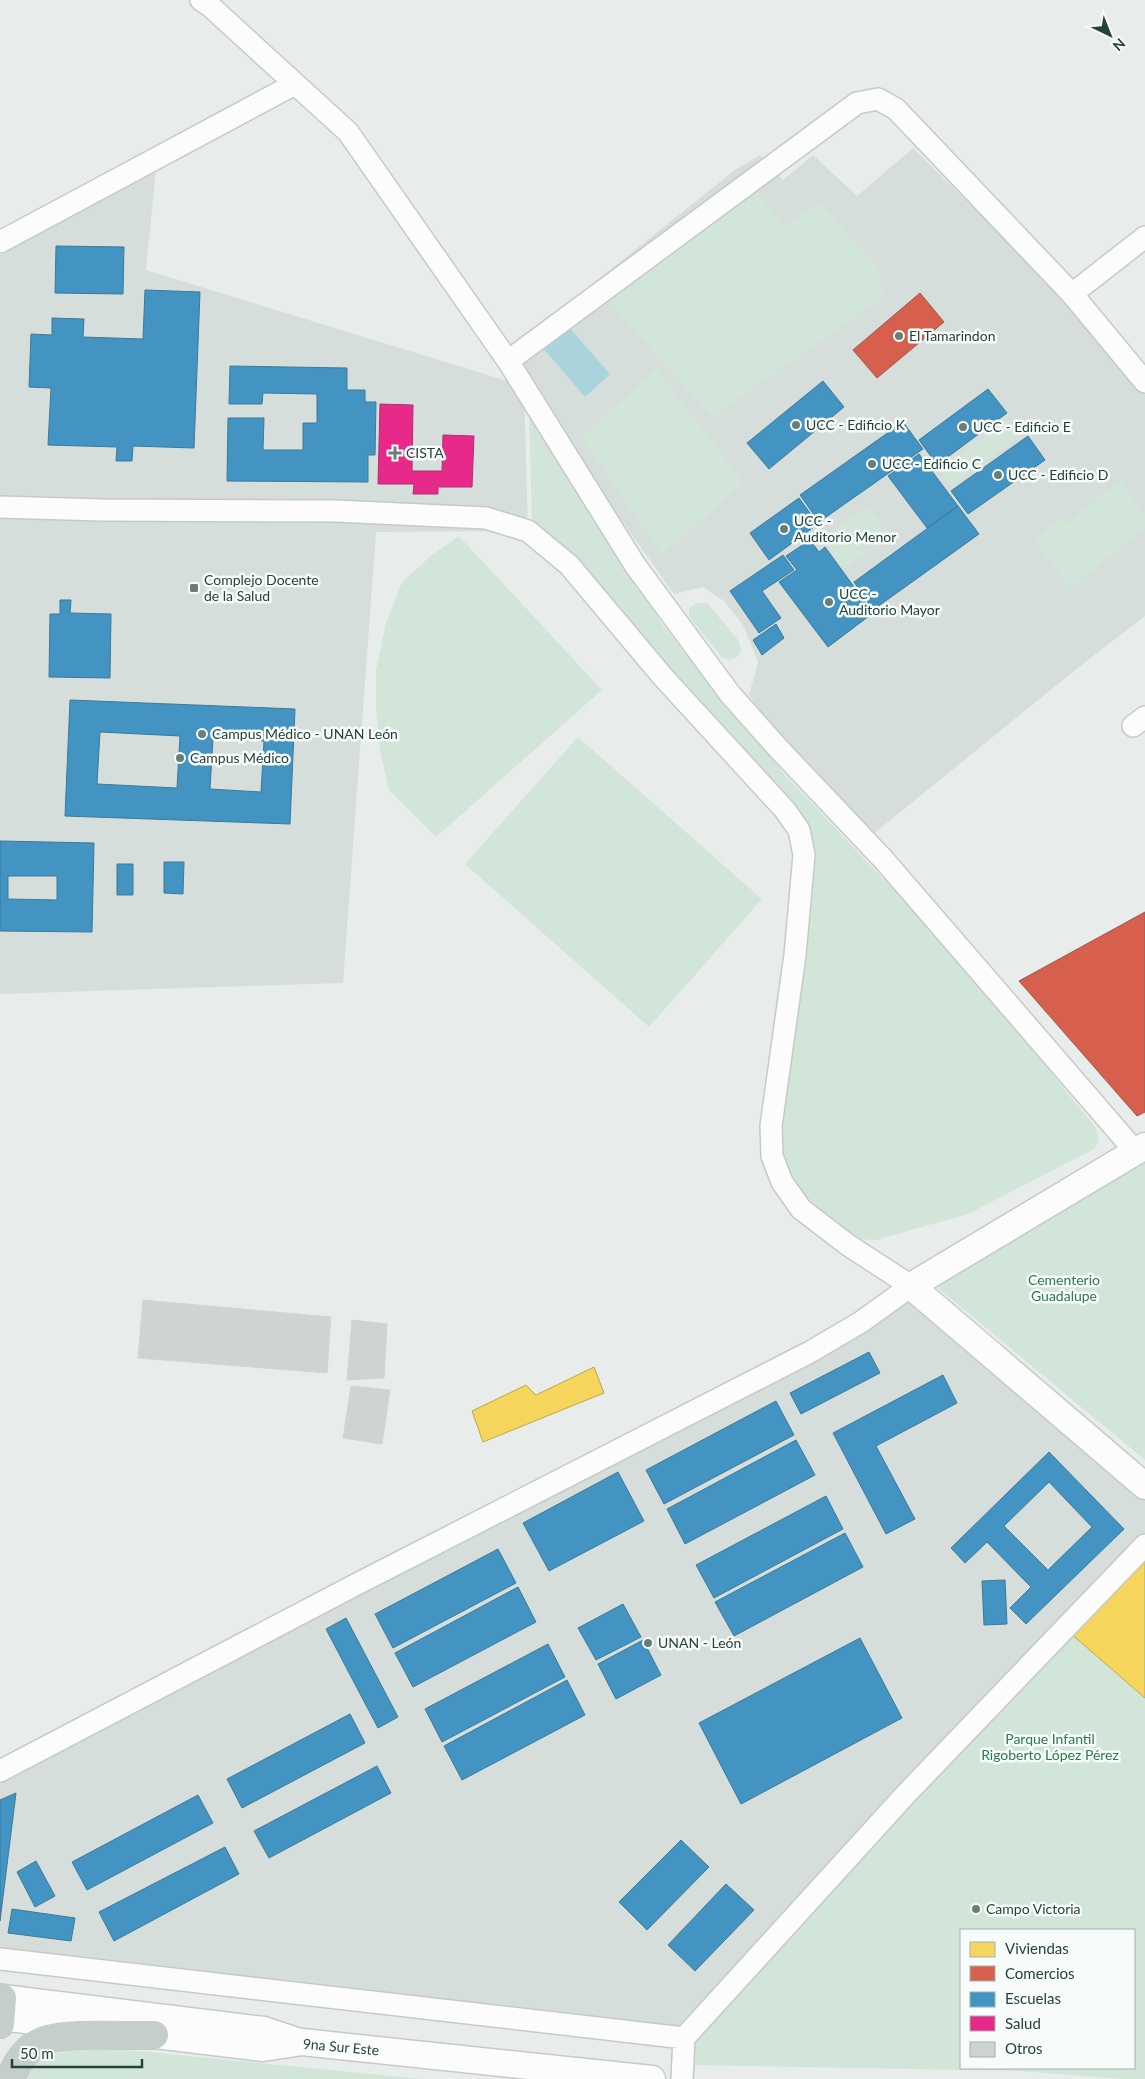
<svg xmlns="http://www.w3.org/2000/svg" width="1145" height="2079" font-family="Lato,sans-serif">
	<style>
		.built { fill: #d6dedb }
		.green { fill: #d1e6d8; fill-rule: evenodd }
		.water { fill: #a9d4db }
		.homes { fill: #f6d55c; stroke: #b7a952 }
		.shops { fill: #d6604d; stroke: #a15747 }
		.schools { fill: #4393c3; stroke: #3a7b9a; fill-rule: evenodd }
		.health { fill: #e7298a; stroke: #ac3072 }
		.building { fill: #cfd4d2; stroke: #d1d6d4 }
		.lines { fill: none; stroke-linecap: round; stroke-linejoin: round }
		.minor-casing { stroke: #c5cac8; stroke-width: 24 }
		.tertiary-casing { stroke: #c5cac8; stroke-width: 29 }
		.trunk-casing { stroke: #c3ccc9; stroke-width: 30 }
		.minor { stroke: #fcfcfc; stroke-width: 21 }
		.tertiary { stroke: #fcfcfc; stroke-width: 26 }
		.trunk { stroke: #c6cecc; stroke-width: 28 }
		.poi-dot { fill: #697e78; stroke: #f7fbf9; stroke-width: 2 }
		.labels { text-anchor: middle; stroke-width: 5; stroke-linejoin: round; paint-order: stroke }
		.poi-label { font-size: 14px; fill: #24423a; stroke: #f7fbf9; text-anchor: start }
		.park-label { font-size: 14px; fill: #2d7a4b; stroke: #f7fbf9 }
		.street-label { font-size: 14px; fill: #24423a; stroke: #f7fbf9 }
	</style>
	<rect width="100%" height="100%" fill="#e8edeb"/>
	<path class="built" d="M 913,148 L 1068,302 L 1145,395 L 1145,616 L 1074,671 L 872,835 L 774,732 L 749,695 L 758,662 L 743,625 L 724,601 L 703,587 L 674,594 L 508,361 L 566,305 L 735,170 L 760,155 L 783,180 L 813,155 L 857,196 Z
		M 156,170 L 146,270 L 524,386 L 528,531 L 376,532 L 343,983 L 0,994 L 0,255 Z
		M 900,1295 L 1145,1500 L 1145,1545 L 684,2038 L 0,1959 L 0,1771 Z"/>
	<path class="green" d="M 745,178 L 784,227 L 819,203 L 879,268 L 882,298 L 712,417 L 603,295 Z
		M 656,369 L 744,483 L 662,554 L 582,437 Z
		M 529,411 L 621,549 L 661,623 L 784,774 L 908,905 L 1000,1010 L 1096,1128 L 1099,1140 L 1094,1149 L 968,1214 L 876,1240 L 854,1239 L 786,1179 L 780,1149 L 813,850 L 532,524 Z
		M 1009,419 L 1021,435 L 951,486 L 940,470 Z
		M 1119,481 L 1145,514 L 1145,529 L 1070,588 L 1033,540 L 1059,519 L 1064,525 Z
		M 867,506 L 890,535 L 845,569 L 821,539 Z
		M 459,536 L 602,690 L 436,837 L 389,790 L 381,755 L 376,710 L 376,670 L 386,623 L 402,582 L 432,555 Z
		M 697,603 L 707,603 L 739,641 L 741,651 L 736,658 L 728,660 L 722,657 L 689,617 L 689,608 Z
		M 578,737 L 762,899 L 649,1027 L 465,864 Z
		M 1145,1152 L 1145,1460 L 939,1289 L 929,1272 Z
		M 1069,1632 L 1145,1698 L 1145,2079 L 1121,2079 L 1019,2071 L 694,2065 L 697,2025 ZM 961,1930 L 1134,1930 L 1134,2068 L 961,2068 Z
		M 87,2046 L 422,2079 L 28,2079 L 26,2073 L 45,2056 Z"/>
	<path class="water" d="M 568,326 L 610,374 L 585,397 L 543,348 Z"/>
	<path class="homes" d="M 594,1367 L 604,1393 L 483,1442 L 472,1411 L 526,1385 L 536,1395 Z
		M 1145,1551 L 1145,1698 L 1069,1632 Z"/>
	<path class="shops" d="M 920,293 L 944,322 L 877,378 L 853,350 Z
		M 1145,912 L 1145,1112 L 1137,1116 L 1019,981 Z"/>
	<path class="schools" d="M 56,246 L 124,247 L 123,294 L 55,293 Z
		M 145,290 L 200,292 L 194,448 L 133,446 L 132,461 L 116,461 L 117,447 L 48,445 L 51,388 L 29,387 L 31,334 L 52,335 L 52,318 L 84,319 L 83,337 L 143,339 Z
		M 230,366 L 347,368 L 347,390 L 365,390 L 365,402 L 376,402 L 375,455 L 368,455 L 368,482 L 227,481 L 228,418 L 264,418 L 263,450 L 303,450 L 303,423 L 317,423 L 317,394 L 263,393 L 262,404 L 229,404 Z
		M 823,381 L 844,407 L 769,469 L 747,443 Z
		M 988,389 L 1007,413 L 937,465 L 919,440 Z
		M 903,422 L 923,449 L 819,522 L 800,495 Z
		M 1028,436 L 1045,460 L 968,514 L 951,491 Z
		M 919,454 L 958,506 L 927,528 L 888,476 Z
		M 799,498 L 818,524 L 769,560 L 750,533 Z
		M 958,506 L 979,534 L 873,610 L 854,582 Z
		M 810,540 L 819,552 L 825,547 L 873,613 L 828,647 L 779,582 L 797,570 L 786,556 Z
		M 783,555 L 794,570 L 762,591 L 781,618 L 759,633 L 730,591 Z
		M 60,600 L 71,600 L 70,613 L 111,614 L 110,678 L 49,677 L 50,614 L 60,614 Z
		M 776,624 L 784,638 L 762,655 L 753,640 Z
		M 70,700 L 295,709 L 290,824 L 65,816 ZM 100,732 L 180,736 L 177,788 L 97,784 ZM 213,738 L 264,741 L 261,792 L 210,789 Z
		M 0,841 L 94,843 L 92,932 L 0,931 ZM 8,876 L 57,876 L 57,900 L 8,899 Z
		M 164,862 L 184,862 L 183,894 L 164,893 Z
		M 117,864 L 133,864 L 133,895 L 117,895 Z
		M 869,1352 L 880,1373 L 801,1414 L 790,1393 Z
		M 943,1375 L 957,1403 L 876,1446 L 915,1519 L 886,1534 L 833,1433 Z
		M 776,1401 L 794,1435 L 664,1504 L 646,1470 Z
		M 796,1440 L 815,1475 L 685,1544 L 667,1509 Z
		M 1049,1452 L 1124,1529 L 1026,1624 L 1010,1608 L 1031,1587 L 987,1542 L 965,1563 L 951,1548 ZM 1049,1482 L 1092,1527 L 1048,1570 L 1004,1526 Z
		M 618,1472 L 644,1521 L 549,1571 L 523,1523 Z
		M 826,1496 L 843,1529 L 714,1598 L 696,1565 Z
		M 845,1533 L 863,1567 L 734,1636 L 715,1602 Z
		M 498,1549 L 516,1583 L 393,1648 L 375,1614 Z
		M 1005,1580 L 1007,1624 L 984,1625 L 982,1581 Z
		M 518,1587 L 536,1622 L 413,1687 L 395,1653 Z
		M 623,1604 L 641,1637 L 596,1660 L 578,1628 Z
		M 346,1618 L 398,1717 L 378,1728 L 326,1629 Z
		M 860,1638 L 902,1718 L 741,1804 L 699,1723 Z
		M 643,1640 L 661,1675 L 616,1699 L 598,1664 Z
		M 548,1644 L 565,1677 L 442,1742 L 425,1709 Z
		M 567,1680 L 585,1715 L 462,1780 L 444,1746 Z
		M 350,1714 L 365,1743 L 242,1808 L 227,1779 Z
		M 377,1766 L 391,1793 L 269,1858 L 254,1831 Z
		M 16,1793 L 0,1921 L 0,1800 Z
		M 198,1795 L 213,1823 L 87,1890 L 72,1862 Z
		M 681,1840 L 709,1867 L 647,1930 L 619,1902 Z
		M 225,1847 L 239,1874 L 114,1941 L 99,1912 Z
		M 36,1861 L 55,1896 L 35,1907 L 17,1872 Z
		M 726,1884 L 754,1910 L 695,1971 L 668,1945 Z
		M 12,1909 L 75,1918 L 71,1941 L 8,1933 Z"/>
	<path class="health" d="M 380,404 L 413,405 L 412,471 L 442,471 L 443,435 L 474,436 L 472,487 L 438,487 L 438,494 L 413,494 L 414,484 L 378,484 Z"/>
	<path class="building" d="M 143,1300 L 331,1317 L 327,1373 L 138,1358 Z
		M 352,1320 L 387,1324 L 384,1378 L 347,1380 Z
		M 351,1386 L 390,1390 L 382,1444 L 343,1438 Z"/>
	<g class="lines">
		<defs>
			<path id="minor" d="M 201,0 L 210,6 L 348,132 L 508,361 L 635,565 L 730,694 L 777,747 L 883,859 L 1135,1151
				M 0,242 L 295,84
				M 1072,294 L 1145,237
				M 508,361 L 857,103 L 878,99 L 896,109 L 1072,294 L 1145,382
				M 0,507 L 102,510 L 336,511 L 486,518 L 528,531 L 569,565 L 663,677 L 785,810 L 799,830 L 804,855 L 795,955 L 771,1126 L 772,1156 L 782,1182 L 801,1209 L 848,1245 L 911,1286 L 861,1322 L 810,1352 L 357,1584 L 0,1771
				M 1133,726 L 1145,717
				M 0,1959 L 684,2038
				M 682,2079 L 684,2038 L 907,1793 L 1145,1545"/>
			<path id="tertiary" d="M 1145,1146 L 911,1286 L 1145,1486
				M 2,1998 L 264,2030 L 297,2041
				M 1,2017 L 90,2028
				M 131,2032 L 263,2048 L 302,2042 L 652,2079"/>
			<path id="trunk" d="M 0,1998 L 2,1998 L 0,2024
				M 10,2079 C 16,2064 26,2048 42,2041 C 65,2031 126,2036 154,2035"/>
		</defs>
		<use href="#minor" class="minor-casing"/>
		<use href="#tertiary" class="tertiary-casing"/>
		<use href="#trunk" class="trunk-casing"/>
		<use href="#minor" class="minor"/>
		<use href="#tertiary" class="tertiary"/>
		<use href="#trunk" class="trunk"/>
	</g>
	<g class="poi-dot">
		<circle cx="899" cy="336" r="5"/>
		<circle cx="796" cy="425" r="5"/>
		<circle cx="963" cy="427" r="5"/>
		<path d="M392.5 445.5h5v5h5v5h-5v5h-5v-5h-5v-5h5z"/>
		<circle cx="872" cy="464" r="5"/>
		<circle cx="998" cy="475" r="5"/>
		<circle cx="784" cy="529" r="5"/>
		<rect x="189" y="583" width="10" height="10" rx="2.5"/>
		<circle cx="829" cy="602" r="5"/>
		<circle cx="202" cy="734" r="5"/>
		<circle cx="180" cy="758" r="5"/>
		<circle cx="648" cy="1643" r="5"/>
		<circle cx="976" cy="1909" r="5"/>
	</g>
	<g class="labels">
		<g class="poi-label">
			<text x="909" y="341">El Tamarindon</text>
			<text x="806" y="430">UCC - Edificio K</text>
			<text x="973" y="432">UCC - Edificio E</text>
			<text x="406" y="458">CISTA</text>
			<text x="882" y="469">UCC - Edificio C</text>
			<text x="1008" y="480">UCC - Edificio D</text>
			<text x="794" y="526">UCC -<tspan x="794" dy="16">Auditorio Menor</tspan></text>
			<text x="204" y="585">Complejo Docente<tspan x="204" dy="16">de la Salud</tspan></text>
			<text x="839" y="599">UCC -<tspan x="839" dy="16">Auditorio Mayor</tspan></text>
			<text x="212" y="739">Campus Médico - UNAN León</text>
			<text x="190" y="763">Campus Médico</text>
			<text x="658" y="1648">UNAN - León</text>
			<text x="986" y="1914">Campo Victoria</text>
		</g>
		<g class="park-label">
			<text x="1064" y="1285">Cementerio<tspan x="1064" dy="16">Guadalupe</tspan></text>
			<text x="1050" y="1744">Parque Infantil<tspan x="1050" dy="16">Rigoberto López Pérez</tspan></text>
		</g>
		<g class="street-label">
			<text transform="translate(341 2047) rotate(5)" y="5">9na Sur Este</text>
		</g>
	</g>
	<rect x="960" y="1929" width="175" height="140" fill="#f7fbf9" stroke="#a3b1ad"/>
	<rect x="970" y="1942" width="25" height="15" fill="#f6d55c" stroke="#a3b1ad"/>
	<text x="1005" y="1954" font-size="15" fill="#24423a">Viviendas</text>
	<rect x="970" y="1966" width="25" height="15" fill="#d6604d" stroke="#a3b1ad"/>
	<text x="1005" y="1979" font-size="15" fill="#24423a">Comercios</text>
	<rect x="970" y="1992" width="25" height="15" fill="#4393c3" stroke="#a3b1ad"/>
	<text x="1005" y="2004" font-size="15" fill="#24423a">Escuelas</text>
	<rect x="970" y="2016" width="25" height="15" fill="#e7298a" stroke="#a3b1ad"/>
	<text x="1005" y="2029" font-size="15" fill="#24423a">Salud</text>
	<rect x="970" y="2042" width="25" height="15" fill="#cfd4d2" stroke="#a3b1ad"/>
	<text x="1005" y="2054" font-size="15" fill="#24423a">Otros</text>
	<g transform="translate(1110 35) rotate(137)" stroke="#f7fbf9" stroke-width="4" paint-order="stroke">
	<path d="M0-4L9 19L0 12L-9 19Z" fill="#24423a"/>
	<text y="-8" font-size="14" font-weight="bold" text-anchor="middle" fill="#24423a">N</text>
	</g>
	<path d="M12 2059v8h130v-8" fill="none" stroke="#24423a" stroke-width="2.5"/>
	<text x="20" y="2059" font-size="15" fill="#24423a" stroke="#f7fbf9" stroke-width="4" paint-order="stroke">50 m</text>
</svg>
